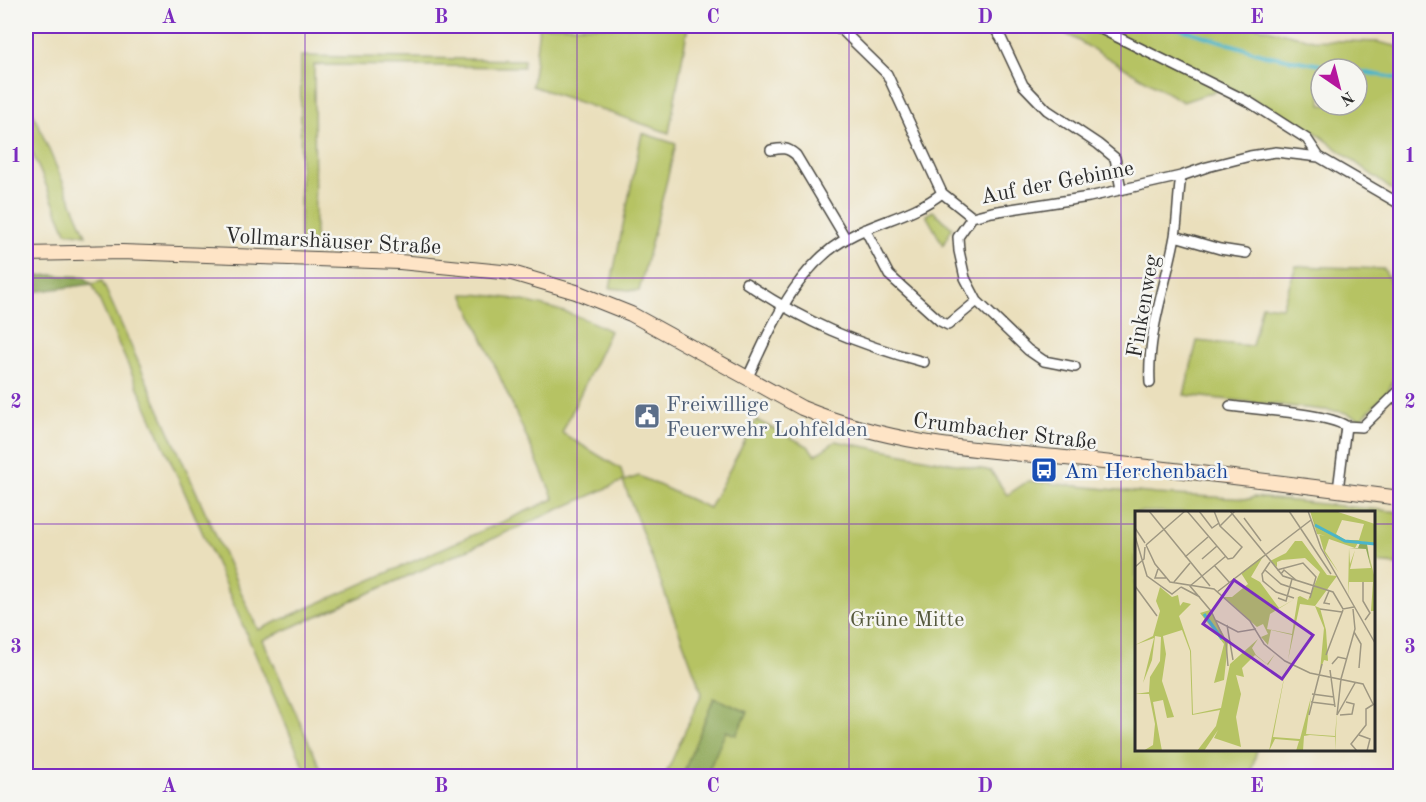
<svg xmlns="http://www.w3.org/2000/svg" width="1426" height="802" font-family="'Old Standard TT',serif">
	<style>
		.green { fill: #b6c364; stroke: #707748; stroke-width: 1.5; fill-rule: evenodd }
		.forest { fill: #90a95a; stroke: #5e6a42; stroke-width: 1.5 }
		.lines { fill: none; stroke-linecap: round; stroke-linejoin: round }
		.stream { stroke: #4bb5c9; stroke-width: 4 }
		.minor-casing { stroke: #484641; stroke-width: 12 }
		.secondary-casing { stroke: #484641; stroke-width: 16 }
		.minor { stroke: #fff; stroke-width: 9 }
		.secondary { stroke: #fee4c6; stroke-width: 14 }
		.grid { fill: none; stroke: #7b2cbf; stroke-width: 1.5; stroke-opacity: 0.55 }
		.labels { text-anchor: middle; stroke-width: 5; stroke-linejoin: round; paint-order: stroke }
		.street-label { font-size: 22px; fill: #2b2b2b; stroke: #f6f6f2 }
		.service-label { font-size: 22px; fill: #4e5e75; stroke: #f6f6f2; text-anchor: start }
		.transit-label { font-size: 22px; fill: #164399; stroke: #f6f6f2; text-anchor: start }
		.park-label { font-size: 22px; fill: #55593c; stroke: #f6f6f2 }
		.inset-river { fill: none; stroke: #4bb5c9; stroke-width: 3 }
		.inset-road { fill: none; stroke: #9e9782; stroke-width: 1.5 }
		.view { fill: #7b2cbf; fill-opacity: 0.15; stroke: #7b2cbf; stroke-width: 3 }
		.inset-edge { fill: none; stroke: #2b2b2b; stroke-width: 3 }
		.neatline { fill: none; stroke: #7b2cbf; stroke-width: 2 }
		.grid-label { font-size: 20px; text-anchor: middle; font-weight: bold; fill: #7b2cbf }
	</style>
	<rect width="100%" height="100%" fill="#f6f6f2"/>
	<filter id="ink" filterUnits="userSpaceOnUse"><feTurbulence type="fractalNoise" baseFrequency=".0167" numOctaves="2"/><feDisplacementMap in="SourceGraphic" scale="12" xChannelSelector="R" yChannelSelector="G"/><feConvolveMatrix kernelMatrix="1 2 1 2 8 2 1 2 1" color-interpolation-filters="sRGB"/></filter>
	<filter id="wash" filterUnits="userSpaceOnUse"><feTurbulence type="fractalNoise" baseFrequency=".008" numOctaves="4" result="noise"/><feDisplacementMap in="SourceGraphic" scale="24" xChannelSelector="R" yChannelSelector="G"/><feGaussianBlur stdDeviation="1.35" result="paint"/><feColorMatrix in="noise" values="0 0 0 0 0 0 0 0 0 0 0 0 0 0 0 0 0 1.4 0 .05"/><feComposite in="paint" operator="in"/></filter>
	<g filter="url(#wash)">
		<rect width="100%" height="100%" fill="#eadfbc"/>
		<path class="green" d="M 539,26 L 688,26 L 669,133 L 532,86 Z
			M 1053,26 L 1254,26 L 1313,40 L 1378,42 L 1400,47 L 1400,196 L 1315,132 L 1228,87 L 1183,102 ZM 1321,69 L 1357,69 L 1357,105 L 1321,105 Z
			M 301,56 L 524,60 L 523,67 L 314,65 L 315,242 L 300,241 Z
			M 26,97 L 86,235 L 66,232 L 26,138 Z
			M 642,133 L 676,144 L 639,291 L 610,288 Z
			M 933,211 L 952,228 L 943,245 L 926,215 Z
			M 1296,266 L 1384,269 L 1400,302 L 1400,363 L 1389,390 L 1361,419 L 1343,412 L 1184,395 L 1197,341 L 1252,346 L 1262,305 L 1282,307 Z
			M 102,281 L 258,630 L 554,499 L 463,294 C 507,294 572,310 610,331 L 562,433 L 621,469 L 624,481 L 639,476 L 709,508 L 756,420 L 808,446 L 815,455 L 836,441 L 991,471 L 1007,495 L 1028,481 L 1156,494 L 1250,499 L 1254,497 L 1400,512 L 1400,544 L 1397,565 L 1374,563 L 1374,512 L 1136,512 L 1136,750 L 1257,750 L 1250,776 L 665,776 L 702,693 L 623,481 L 263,640 L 324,776 L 308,776 L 204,536 L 92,284 Z"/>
		<path class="forest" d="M 51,275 L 84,277 L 92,284 L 26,293 L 26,277 Z
			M 714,698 L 748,712 L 736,735 L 726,731 L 706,776 L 682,776 Z"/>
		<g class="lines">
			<path class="stream" d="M 1172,26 L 1265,55 L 1344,69
				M 1357,71 L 1400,79"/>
		</g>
	</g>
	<g filter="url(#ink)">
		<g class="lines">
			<defs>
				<path id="minor" d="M 834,26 L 842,30 L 887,74 L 942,193
					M 993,26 L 1001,38 L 1023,85 L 1047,110 L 1098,144 L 1115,158 L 1121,189
					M 1095,26 L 1249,102 L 1307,139 L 1319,157 L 1400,204
					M 771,150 C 782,148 787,147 796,155 L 846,239
					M 942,193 L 972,217 L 992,212 L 1089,197 L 1181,176 L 1207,167 L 1250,156 L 1276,152 L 1319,157
					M 972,217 L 958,237 L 959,251 L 965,278 L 977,301 L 1028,350 L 1044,361 L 1075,367
					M 865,229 L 889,275 L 940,321 L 948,325 L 977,301
					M 1175,236 L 1220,249 L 1246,253
					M 746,283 C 804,322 856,344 924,362
					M 747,379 C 772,326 798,261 855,234 C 884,220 917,213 942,193
					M 1150,383 C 1147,332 1166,286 1175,236 C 1178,217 1178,196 1181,176
					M 1230,406 C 1258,410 1325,413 1346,426 L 1338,490
					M 1346,426 L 1362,427 L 1400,390"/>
				<path id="secondary" d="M 26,254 L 122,252 L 400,262 L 512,273 L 576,292 L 631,314 L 802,408 C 887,443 966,449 1056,457 C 1171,469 1286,483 1400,498"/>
			</defs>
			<use href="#minor" class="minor-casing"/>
			<use href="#secondary" class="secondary-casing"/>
			<use href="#minor" class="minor"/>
			<use href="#secondary" class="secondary"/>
		</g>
	</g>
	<path class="grid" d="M 305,26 L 305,776M 577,26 L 577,776M 849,26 L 849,776M 1121,26 L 1121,776M 26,278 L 1400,278M 26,524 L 1136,524M 1374,524 L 1400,524"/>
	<defs>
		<symbol id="civic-square" viewBox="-11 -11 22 22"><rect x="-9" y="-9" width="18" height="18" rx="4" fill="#5c6f8a" stroke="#f6f6f2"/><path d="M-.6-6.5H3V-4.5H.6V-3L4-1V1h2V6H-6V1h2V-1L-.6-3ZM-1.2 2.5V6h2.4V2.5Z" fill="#fff"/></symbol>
		<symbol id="bus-square" viewBox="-11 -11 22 22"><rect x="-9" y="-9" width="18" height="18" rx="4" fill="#1a4fb4" stroke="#f6f6f2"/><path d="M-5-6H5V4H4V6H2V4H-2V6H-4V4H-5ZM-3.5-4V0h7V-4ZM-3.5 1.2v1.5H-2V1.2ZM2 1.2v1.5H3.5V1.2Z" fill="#fff"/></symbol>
	</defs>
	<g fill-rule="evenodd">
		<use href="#civic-square" x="632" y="401" width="30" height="30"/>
		<use href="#bus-square" x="1029" y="455" width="30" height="30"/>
	</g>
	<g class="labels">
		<g class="street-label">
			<text transform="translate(1057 181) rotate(-11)" y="8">Auf der Gebinne</text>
			<text transform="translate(333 240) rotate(3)" y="8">Vollmarshäuser Straße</text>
			<text transform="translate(1142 306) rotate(-80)" y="8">Finkenweg</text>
			<text transform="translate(1005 430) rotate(7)" y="8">Crumbacher Straße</text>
		</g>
		<g class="service-label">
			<text x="666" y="411">Freiwillige<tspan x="666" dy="25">Feuerwehr Lohfelden</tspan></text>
		</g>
		<g class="transit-label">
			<text x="1064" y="478">Am Herchenbach</text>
		</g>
		<g class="park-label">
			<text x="907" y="626">Grüne Mitte</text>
		</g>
	</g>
	<g transform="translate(1135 511)">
		<rect width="240" height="240" fill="#eadfbc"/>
		<path d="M 175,0 L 200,0 L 240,13 L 240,33 L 224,30 L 220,37 L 194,28 L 190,40 L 204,62 L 189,41 L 184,23 L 190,25 L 182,23 ZM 207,9 L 229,13 L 224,29 L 210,29 L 201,23 ZM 160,30 L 167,30 L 192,64 L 202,65 L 180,95 L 185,97 L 191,119 L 193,150 L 189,149 L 185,160 L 189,117 L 180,95 L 165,93 L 153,149 L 157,124 L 136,119 L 133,134 L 126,126 L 133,123 L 128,113 L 122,116 L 89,86 L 97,86 L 113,73 L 106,62 L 129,44 L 116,66 L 125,71 L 144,97 L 165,85 L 173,89 L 185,61 L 170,47 L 147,49 L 142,51 L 142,56 L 135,50 L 151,42 ZM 163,86 L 157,123 L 132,118 L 135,103 ZM 214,37 L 215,53 L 220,39 L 215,58 L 236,57 L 234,44 L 239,64 L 240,100 L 236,100 L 238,71 L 214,71 L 213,85 ZM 25,76 L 37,86 L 43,84 L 45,95 L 48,91 L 56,93 L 44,105 L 56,140 L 58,203 L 86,197 L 95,153 L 123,128 L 117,137 L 121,144 L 132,153 L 140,143 L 133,154 L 120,144 L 107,157 L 109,166 L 101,164 L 106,183 L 101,206 L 106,236 L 79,227 L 83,219 L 69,240 L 62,240 L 81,215 L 85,199 L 57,204 L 55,140 L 47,119 L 28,125 L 31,143 L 27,170 L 39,206 L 32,207 L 28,189 L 18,191 L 27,240 L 8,240 L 18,234 L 20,213 L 14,183 L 0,183 L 14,181 L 15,166 L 25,150 L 26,126 L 20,125 L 17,149 L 8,172 L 19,127 L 0,134 L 18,125 L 25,100 L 21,90 ZM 75,99 L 93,132 L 89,169 L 79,172 L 89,133 L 65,102 ZM 152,152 L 138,226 L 165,228 L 176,186 L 171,223 L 200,225 L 202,200 L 200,240 L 200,226 L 175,224 L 169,225 L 168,240 L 161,240 L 164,230 L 140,228 L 134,240 Z" fill="#b6c364" fill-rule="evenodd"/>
		<path d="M 177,5 L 181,15 L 205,26 L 208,29 L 240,33 L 232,33 L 236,57 L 231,38 L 214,37 L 223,37 L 225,32 L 210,31 L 181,16 Z" fill="#90a95a"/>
		<path class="inset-river" d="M 180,14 L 210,30 L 240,33M 69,103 L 87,128"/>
		<path class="inset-road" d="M 14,0 L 75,75M 52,0 L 93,48 L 98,47M 64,0 L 77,17 L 84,12M 79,0 L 85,15 L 107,36 L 98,47M 95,0 L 148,65 L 198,81 L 208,98 L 219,96M 154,0 L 196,63M 173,0 L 186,37 L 240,132M 109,7 L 126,30M 85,15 L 100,0M 0,17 L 10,32M 0,25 L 12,65 L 37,83 L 46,76M 11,34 L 20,53 L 35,71 L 79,78 L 115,110 L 129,133 L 150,150 L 175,162 L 228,173 L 238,193M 11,34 L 50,0M 91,45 L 55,75 L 76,100 L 91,132 L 93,155M 50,46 L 73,26M 67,48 L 82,35M 135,51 L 127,63 L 128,70 L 141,81 L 159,87M 79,54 L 94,71M 0,56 L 9,48 L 10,36M 23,58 L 20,67 L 31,67M 130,59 L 146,73 L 176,83M 142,59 L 168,52 L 181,66 L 175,87M 146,63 L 149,59 L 161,69M 39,71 L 55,52M 228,71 L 228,90 L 235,102 L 230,109M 0,75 L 22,105M 46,76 L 65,86M 194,80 L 189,92 L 195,93M 82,81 L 176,9M 143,87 L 151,90 L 157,68M 185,98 L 207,101M 80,109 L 103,121 L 121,118M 92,114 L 98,149M 219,121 L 226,133 L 224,157M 191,144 L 208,99M 197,153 L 203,146 L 212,148M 195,159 L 200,196M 177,183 L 199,186M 176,191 L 200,194M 174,204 L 187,153M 202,204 L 206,168 L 220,118 L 218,98M 202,204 L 220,172M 205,204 L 217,203 L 219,193 L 211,191M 224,224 L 235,228 L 232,240M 222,240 L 216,233 L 231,214 L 231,198 L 239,193"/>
		<path class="view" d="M 99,69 L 178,124 L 147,168 L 68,113 Z"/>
		<rect width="240" height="240" class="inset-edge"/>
	</g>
	<rect width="1426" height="802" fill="none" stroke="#f6f6f2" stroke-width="66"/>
	<g transform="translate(1339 87) rotate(145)"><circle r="28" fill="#f6f6f2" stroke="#a5a5a2" stroke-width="1.5"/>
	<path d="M0-4.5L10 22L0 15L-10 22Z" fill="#b5179e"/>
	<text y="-9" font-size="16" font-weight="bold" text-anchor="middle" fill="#2b2b2b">N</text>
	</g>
	<rect x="33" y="33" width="1360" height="736" class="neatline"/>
	<g class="grid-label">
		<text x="169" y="23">A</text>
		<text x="441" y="23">B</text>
		<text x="713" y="23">C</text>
		<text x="985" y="23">D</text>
		<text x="1257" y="23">E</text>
		<text x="16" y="162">1</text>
		<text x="1410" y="162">1</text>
		<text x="16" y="408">2</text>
		<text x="1410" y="408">2</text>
		<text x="16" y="653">3</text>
		<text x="1410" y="653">3</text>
		<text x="169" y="792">A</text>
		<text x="441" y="792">B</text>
		<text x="713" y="792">C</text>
		<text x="985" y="792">D</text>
		<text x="1257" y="792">E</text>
	</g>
</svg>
